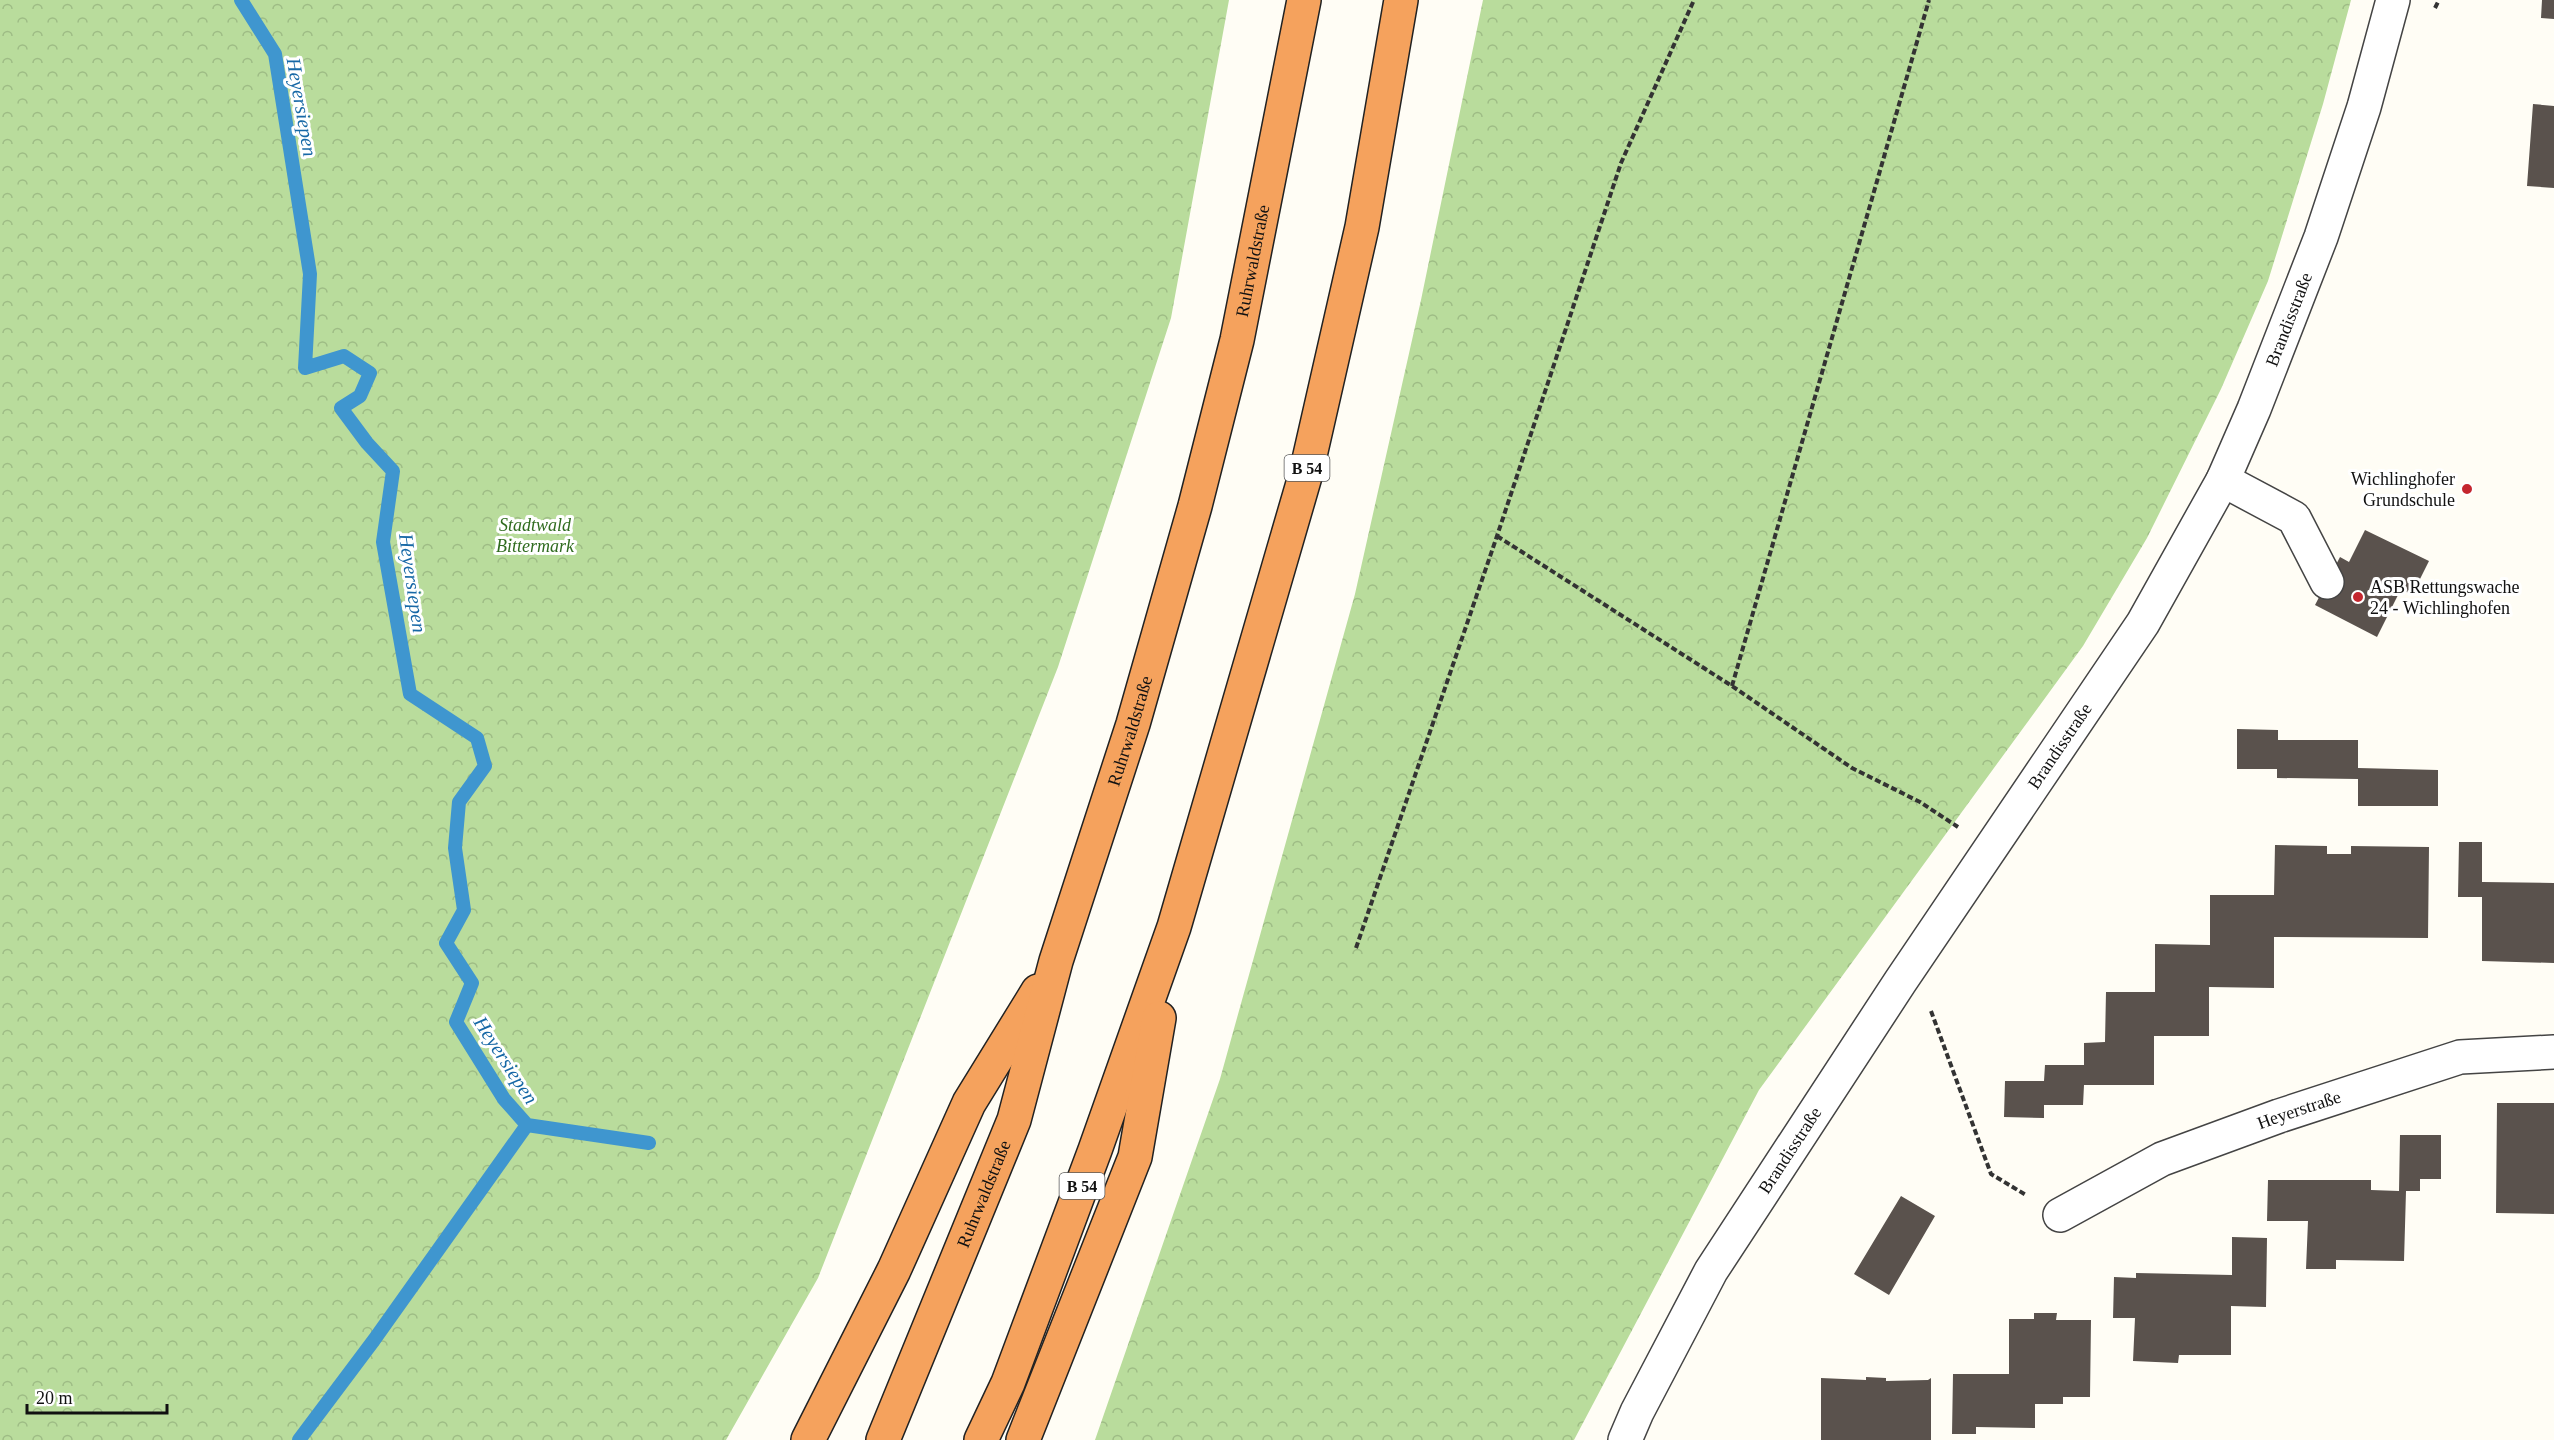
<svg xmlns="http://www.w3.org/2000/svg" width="2554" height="1440" font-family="'Times New Roman',serif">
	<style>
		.forest { fill: url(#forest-crowns) }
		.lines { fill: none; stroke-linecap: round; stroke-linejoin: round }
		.stream { stroke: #3f96cf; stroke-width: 14 }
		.building { fill: #5a524d }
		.minor-casing { stroke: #444; stroke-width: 36 }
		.highway-casing { stroke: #222; stroke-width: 36 }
		.path { stroke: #333; stroke-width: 4; stroke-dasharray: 6 3; stroke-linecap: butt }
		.minor { stroke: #fff; stroke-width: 33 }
		.highway { stroke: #f5a25d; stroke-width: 33 }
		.poi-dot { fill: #c4262e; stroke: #fff; stroke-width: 2 }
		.labels { text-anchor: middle; stroke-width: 6; stroke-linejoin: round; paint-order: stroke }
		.shield { fill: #fff; stroke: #585858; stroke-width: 1.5 }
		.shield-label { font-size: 16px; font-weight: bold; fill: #111 }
		.street-label { font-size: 18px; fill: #111; stroke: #fff }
		.poi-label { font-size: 18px; fill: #111; stroke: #fff; text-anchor: end }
		.park-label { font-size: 18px; font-style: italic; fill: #2f6b1f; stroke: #fff }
		.water-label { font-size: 20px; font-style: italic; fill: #1768a6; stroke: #fff }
	</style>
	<defs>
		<pattern id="forest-crowns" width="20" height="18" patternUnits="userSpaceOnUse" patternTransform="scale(1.5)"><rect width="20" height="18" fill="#b9dc9c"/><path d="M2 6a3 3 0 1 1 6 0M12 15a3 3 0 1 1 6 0" fill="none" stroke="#9ebc85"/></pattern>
	</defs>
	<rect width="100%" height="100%" fill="#fffdf5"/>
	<path class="forest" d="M 0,0 L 1229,0 L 1171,318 L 1058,667 L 818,1278 L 726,1440 L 0,1440 Z
		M 1483,0 L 2351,0 L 2323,104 L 2268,281 L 2221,389 L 2147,538 L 2083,646 L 1759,1090 L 1574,1440 L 1095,1440 L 1220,1079 L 1355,594 L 1421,300 Z"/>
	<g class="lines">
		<path class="stream" d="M 241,0 L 275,54 L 310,274 L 305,368 L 344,356 L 370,373 L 360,396 L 341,408 L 367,443 L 393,471 L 383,542 L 410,694 L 477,738 L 485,766 L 459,802 L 455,848 L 464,910 L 446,943 L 472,983 L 456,1022 L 504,1099 L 527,1125 L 649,1143
			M 299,1440 L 374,1340 L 527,1125"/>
	</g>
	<path class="building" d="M 2542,0 L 2554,0 L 2554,19 L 2541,18 Z
		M 2533,104 L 2554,106 L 2554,188 L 2527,186 Z
		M 2365,530 L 2429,561 L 2412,595 L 2401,589 L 2377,637 L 2315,605 L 2340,557 L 2349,562 Z
		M 2237,729 L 2278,730 L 2278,740 L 2358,740 L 2358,768 L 2438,770 L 2438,806 L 2358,806 L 2358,779 L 2277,778 L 2277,769 L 2237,769 Z
		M 2459,842 L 2482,842 L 2482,882 L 2554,883 L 2554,963 L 2482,961 L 2482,897 L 2458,897 Z
		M 2275,845 L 2327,846 L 2327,854 L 2351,854 L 2351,846 L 2429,847 L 2428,938 L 2274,937 L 2274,988 L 2209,987 L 2209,1036 L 2154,1036 L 2154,1085 L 2084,1085 L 2083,1105 L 2044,1105 L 2044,1118 L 2004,1117 L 2005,1081 L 2044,1081 L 2045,1065 L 2084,1065 L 2084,1043 L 2105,1042 L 2106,992 L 2155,992 L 2155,944 L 2210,945 L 2210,895 L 2274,895 Z
		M 2497,1103 L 2554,1103 L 2554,1214 L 2496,1213 Z
		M 2400,1135 L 2441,1135 L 2441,1179 L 2420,1179 L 2420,1191 L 2406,1191 L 2404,1261 L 2336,1260 L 2336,1269 L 2306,1269 L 2308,1221 L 2267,1221 L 2268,1180 L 2371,1180 L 2371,1190 L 2399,1191 Z
		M 1901,1196 L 1935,1216 L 1889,1295 L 1854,1274 Z
		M 2232,1237 L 2267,1238 L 2266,1307 L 2231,1306 L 2231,1355 L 2179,1355 L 2178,1363 L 2133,1361 L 2135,1318 L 2113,1318 L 2114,1277 L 2136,1278 L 2136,1273 L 2232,1275 Z
		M 2034,1313 L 2057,1313 L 2056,1320 L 2091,1320 L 2090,1397 L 2063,1397 L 2063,1404 L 2035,1404 L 2035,1428 L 1976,1427 L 1976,1434 L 1952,1434 L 1953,1374 L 2009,1374 L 2009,1319 L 2034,1319 Z
		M 1866,1377 L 1886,1378 L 1886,1381 L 1928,1380 L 1931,1378 L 1931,1440 L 1821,1440 L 1821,1378 L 1866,1380 Z"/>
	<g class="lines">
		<defs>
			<g id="minor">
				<path d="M 2223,480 L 2294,518 L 2327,582"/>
				<path id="s1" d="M 2060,1215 L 2162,1159 L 2279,1116 L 2460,1057 L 2554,1052"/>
				<path id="s2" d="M 1625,1440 L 1637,1412 L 1711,1271 L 1900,982 L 2143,623 L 2223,480 L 2254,409 L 2321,237 L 2364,107 L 2393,0"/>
			</g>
			<g id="highway">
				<path d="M 808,1440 L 894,1270 L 969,1103 L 1038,991"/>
				<path id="s3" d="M 883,1440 L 1014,1120 L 1056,961 L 1133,724 L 1195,506 L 1237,340 L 1304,0"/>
				<path d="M 981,1440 L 1008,1383 L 1095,1150 L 1174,927 L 1306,473 L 1362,227 L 1401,0"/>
				<path d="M 1023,1440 L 1135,1157 L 1159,1018"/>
			</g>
		</defs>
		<use href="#minor" class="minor-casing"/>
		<use href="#highway" class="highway-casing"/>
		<path class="path" d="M 2435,8 L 2439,0
			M 1497,536 L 1732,686 L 1852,768 L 1920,802 L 1958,827
			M 1732,686 L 1929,0
			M 1356,948 L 1497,536 L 1621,163 L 1694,0
			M 1931,1011 L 1991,1174 L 2026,1195"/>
		<use href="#minor" class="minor"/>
		<use href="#highway" class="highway"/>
	</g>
	<g class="poi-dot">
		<circle cx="2467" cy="489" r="6"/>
		<circle cx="2358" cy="597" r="6"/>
	</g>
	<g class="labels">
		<g class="shield">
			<rect x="1284.5" y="455" width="45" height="26" rx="4.5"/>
			<rect x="1059.5" y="1173" width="45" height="26" rx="4.5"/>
		</g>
		<g class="shield-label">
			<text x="1307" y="474">B 54</text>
			<text x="1082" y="1192">B 54</text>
		</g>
		<g class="street-label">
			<text dy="6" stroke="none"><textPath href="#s3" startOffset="1238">Ruhrwaldstraße</textPath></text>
			<text dy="6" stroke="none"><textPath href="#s2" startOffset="1306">Brandisstraße</textPath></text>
			<text dy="6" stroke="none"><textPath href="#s3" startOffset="752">Ruhrwaldstraße</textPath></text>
			<text dy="6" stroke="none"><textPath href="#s2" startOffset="820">Brandisstraße</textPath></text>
			<text dy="6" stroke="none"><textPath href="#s1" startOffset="262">Heyerstraße</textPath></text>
			<text dy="6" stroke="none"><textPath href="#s2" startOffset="334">Brandisstraße</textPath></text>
			<text dy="6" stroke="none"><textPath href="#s3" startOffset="266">Ruhrwaldstraße</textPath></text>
		</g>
		<g class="poi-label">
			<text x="2455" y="485">Wichlinghofer<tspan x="2455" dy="21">Grundschule</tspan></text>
			<text x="2370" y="593" text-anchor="start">ASB Rettungswache<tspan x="2370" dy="21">24 - Wichlinghofen</tspan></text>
		</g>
		<g class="park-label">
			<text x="535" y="531">Stadtwald<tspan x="535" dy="21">Bittermark</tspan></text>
		</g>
		<g class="water-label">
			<text transform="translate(302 107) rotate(80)" y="7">Heyersiepen</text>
			<text transform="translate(413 583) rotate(82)" y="7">Heyersiepen</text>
			<text transform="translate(506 1060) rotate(57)" y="7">Heyersiepen</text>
		</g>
	</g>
	<path d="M27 1404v9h140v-9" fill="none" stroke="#111111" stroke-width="3"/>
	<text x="36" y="1404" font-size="18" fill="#111111" stroke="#ffffff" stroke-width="4.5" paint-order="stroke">20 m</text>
</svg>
